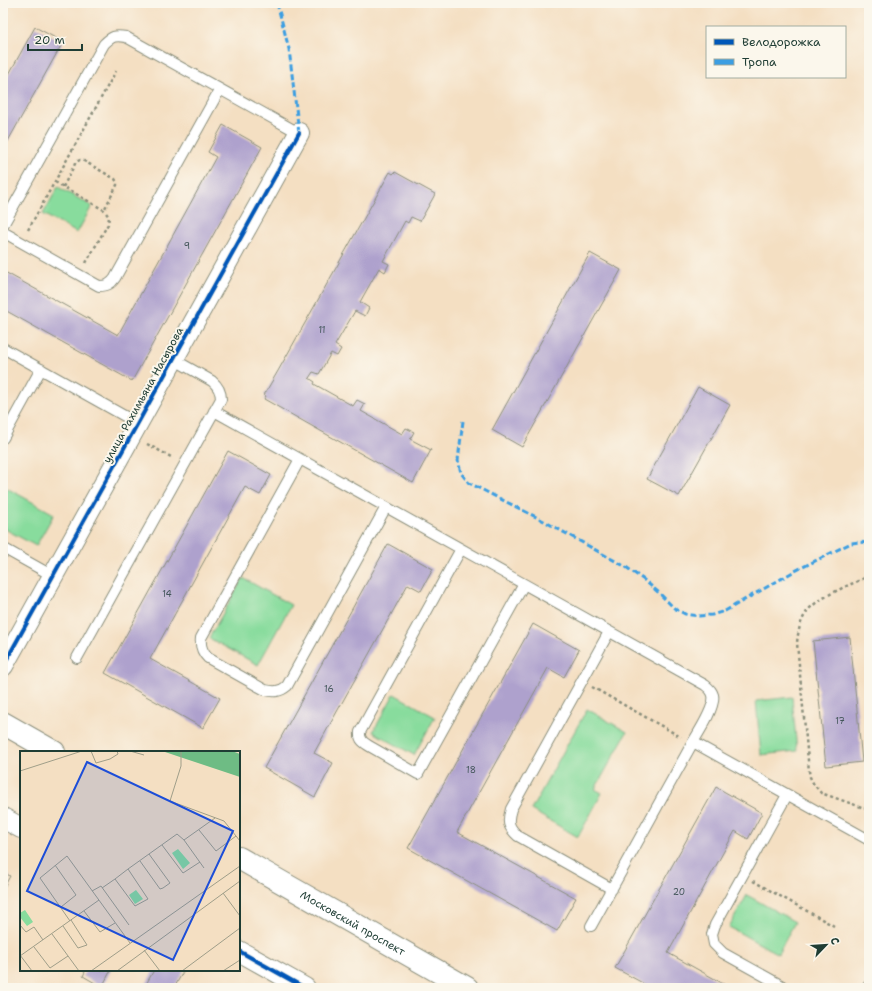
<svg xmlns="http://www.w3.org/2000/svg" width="872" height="991" font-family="'Shantell Sans',sans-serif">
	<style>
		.green { fill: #88dc9d; stroke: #548c68 }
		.building { fill: #aea1cd }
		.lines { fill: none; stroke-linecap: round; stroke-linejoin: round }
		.service-casing { stroke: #8a8e7b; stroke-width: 12 }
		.minor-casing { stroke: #8a8e7b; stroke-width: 22 }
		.secondary-casing { stroke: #8a8e7b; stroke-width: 24 }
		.path { stroke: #8a8e7b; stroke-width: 2.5; stroke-dasharray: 3 3; stroke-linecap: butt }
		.service { stroke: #fff; stroke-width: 10 }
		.minor { stroke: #fff; stroke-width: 20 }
		.secondary { stroke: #fff; stroke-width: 22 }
		.quiet { stroke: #3c9ee2; stroke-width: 3; stroke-dasharray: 6 3; stroke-linecap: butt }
		.cycleway-casing { stroke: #fbf7ec; stroke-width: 6 }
		.cycleway { stroke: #0057b8; stroke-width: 4 }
		.labels { text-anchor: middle; stroke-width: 4; stroke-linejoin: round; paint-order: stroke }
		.number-label { font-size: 9px; fill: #43565a }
		.street-label { font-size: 11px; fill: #1f3d34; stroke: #fbf7ec }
		.inset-road { fill: none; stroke: #9f9e89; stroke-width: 1 }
		.view { fill: #1d4ed8; fill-opacity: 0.15; stroke: #1d4ed8; stroke-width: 2 }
		.inset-edge { fill: none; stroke: #1f3d34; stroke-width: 2 }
	</style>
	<rect width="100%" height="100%" fill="#fbf7ec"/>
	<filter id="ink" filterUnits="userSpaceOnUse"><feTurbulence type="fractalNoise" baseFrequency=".025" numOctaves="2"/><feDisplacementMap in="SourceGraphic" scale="8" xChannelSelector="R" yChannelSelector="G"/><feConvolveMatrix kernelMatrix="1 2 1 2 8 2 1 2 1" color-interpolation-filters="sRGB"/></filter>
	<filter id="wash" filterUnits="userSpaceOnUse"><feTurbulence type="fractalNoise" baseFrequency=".012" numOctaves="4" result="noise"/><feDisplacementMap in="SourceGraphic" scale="16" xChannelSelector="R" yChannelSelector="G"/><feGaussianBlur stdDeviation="0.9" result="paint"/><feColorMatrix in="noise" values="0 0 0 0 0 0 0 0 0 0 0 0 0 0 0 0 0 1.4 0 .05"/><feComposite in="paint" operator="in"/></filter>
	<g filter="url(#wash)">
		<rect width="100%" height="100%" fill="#f4dfc2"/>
		<path class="green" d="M 58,187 L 92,206 L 77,233 L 43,214 Z
			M 3,486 L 54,514 L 36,546 L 3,528 Z
			M 243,578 L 291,605 L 258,665 L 209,638 Z
			M 394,694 L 435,717 L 414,755 L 373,732 Z
			M 792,697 L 797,751 L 761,755 L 756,701 Z
			M 587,709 L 627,732 L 595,789 L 602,793 L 578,837 L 531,810 Z
			M 747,895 L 795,922 L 778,954 L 729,927 Z"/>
		<g id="blocks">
			<path class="building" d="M 35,27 L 63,42 L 3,150 L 3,85 Z
				M 223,125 L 262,147 L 132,381 L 3,309 L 3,271 L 118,335 L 216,157 L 208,152 Z
				M 390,172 L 393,174 L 395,172 L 435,194 L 433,198 L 420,221 L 411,217 L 408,223 L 405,221 L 383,261 L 389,264 L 385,272 L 379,268 L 360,302 L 369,308 L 365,316 L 355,311 L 335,345 L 341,349 L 337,356 L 331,353 L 319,374 L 313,372 L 309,378 L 315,382 L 314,384 L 353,406 L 357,400 L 365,404 L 361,411 L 402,434 L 406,428 L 414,432 L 410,439 L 431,450 L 413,483 L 264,399 L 266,396 L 264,395 L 278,371 Z
				M 590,253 L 621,270 L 522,447 L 492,430 Z
				M 698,387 L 730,405 L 679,496 L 647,479 Z
				M 228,451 L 271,475 L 260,495 L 245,487 L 150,659 L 220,698 L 203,728 L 105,673 Z
				M 388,544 L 433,569 L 421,591 L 408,584 L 314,753 L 333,763 L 315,797 L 264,768 Z
				M 533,624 L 579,650 L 564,677 L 548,668 L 457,832 L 576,898 L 557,931 L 408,848 Z
				M 850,637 L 862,762 L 826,766 L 813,641 Z
				M 716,787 L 762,813 L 748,839 L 735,831 L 668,953 L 731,988 L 652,988 L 615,968 Z
				M 3,872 L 10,876 L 3,889 Z
				M 82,970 L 111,970 L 102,987 L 83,976 L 85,972 Z
				M 154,970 L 184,970 L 174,988 L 144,988 Z"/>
		</g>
	</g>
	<g filter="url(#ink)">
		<use href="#blocks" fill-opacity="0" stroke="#8a8e7b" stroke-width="1"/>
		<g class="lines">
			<defs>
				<path id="service" d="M 3,225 L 104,44 C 112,36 115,35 126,37 L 299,133
					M 3,232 L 99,286 C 107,286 111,284 115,278 L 220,89
					M 3,348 L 137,423
					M 214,411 L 386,507 L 287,686 C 280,692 274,692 265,690 L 208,658 C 202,652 200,646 201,638 L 300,459
					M 3,438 L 41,369
					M 386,507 L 705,685 C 709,688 712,691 713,695 C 716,706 699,732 693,742 L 869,840
					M 3,548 L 53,576
					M 461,549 L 360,732 C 359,740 364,743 371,747 L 418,774 L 524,584
					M 609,632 L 511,809 C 507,822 508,827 518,836 L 612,889
					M 77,658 L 221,399 C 221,392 218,386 212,381 L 173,359
					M 591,926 L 693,742
					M 786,988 L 723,953 L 714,944 L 712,934 L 715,925 L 787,795
					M 867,988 L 869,985"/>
				<path id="minor" d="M 3,666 L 299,133
					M 3,818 L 21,828
					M 239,951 L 305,988"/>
				<g id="secondary">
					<path d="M 3,723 L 54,752"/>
					<path id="s1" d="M 239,858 L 467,988"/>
				</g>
			</defs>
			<use href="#service" class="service-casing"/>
			<use href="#minor" class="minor-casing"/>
			<use href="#secondary" class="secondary-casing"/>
			<path class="path" d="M 55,182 L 104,210 L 109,217 L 108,224 L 86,263
				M 63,187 L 76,162 L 80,160 L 84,161 L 115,179 L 117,182 L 117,185 L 104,210
				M 28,230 L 116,71
				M 147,444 L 173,458
				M 592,687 L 681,737
				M 867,809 L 821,793 L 813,783 L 810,777 L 809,771 L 797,643 C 798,632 800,622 806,613 C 815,598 852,584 869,576
				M 753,881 L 834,926"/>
			<use href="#service" class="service"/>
			<use href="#minor" class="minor"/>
			<use href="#secondary" class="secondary"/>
			<path class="quiet" d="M 277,3 L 289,49 L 299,133
				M 463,421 L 458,460 L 461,473 L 469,483 L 542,520 L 626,567 L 644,580 L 658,592 L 674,608 L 685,614 L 699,616 L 712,615 L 725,611 L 793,572 L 851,543 L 859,542 L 869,543"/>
			<defs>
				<path id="cycleway" d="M 3,666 L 299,133
					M 239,951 L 305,988"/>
			</defs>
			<use href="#cycleway" class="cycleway-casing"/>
			<use href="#cycleway" class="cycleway"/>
		</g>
	</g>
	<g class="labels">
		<g class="number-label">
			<text x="187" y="249">9</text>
			<text x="322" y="333">11</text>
			<text x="167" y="597">14</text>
			<text x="329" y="692">16</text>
			<text x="840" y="724">17</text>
			<text x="471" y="773">18</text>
			<text x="679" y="895">20</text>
		</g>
		<g class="street-label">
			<text transform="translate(143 395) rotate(-61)" y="4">улица Рахимьяна Насырова</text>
			<text dy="4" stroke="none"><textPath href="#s1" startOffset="131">Московский проспект</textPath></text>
		</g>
	</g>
	<g transform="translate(20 751)">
		<rect width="220" height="220" fill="#f4dfc2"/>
		<path d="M 158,98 L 170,112 L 163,118 L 152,102 ZM 116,139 L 123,148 L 115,153 L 109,144 ZM 5,159 L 13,171 L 7,175 L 0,166 L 0,162 Z" fill="#88dc9d"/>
		<path d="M 142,0 L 212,0 L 220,3 L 220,26 Z" fill="#6ebc84"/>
		<path class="inset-road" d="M 71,0 L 76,12 L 90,8 L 98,3 L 97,0M 110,0 L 124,4M 161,0 L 161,15 L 150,50 L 204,70 L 220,90M 0,20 L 62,0M 179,79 L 196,100 L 216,85M 164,89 L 184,117M 142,94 L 163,122 L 180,111M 120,110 L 140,138 L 143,137 L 150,132 L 129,103M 35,114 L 56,144 L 41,156M 108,118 L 157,83 L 164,89 L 195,67M 82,137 L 95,128 L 108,118 L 128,148 L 115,155 L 95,128M 72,140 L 81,135 L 109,174M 203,142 L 220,165M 64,160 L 80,181 L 95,172M 50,170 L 20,127 L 47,105 L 110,192M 0,174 L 6,181 L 14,176 L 23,189M 43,175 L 58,197 L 67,194 L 51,169M 32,183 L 59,220M 14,196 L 30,217 L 48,205M 124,199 L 140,220M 0,204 L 12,220M 0,205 L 79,149M 71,220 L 220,115M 97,220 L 220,130M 162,220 L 220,177M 203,220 L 220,209"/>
		<path class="view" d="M 67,11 L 213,80 L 153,209 L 7,140 Z"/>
		<rect width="220" height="220" class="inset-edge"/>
	</g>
	<rect width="872" height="991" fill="none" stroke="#fbf7ec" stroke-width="16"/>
	<rect x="706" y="26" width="140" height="52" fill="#fbf7ec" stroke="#a3ada2"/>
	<rect x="714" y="39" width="20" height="6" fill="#0057b8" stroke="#a3ada2"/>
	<text x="742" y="46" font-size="12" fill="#1f3d34">Велодорожка</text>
	<rect x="714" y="59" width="20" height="6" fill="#3c9ee2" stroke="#a3ada2"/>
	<text x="742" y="66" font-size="12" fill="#1f3d34">Тропа</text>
	<g transform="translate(826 945) rotate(65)" stroke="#fbf7ec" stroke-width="3" paint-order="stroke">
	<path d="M0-3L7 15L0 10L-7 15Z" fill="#1f3d34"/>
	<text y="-6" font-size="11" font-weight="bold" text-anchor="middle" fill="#1f3d34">С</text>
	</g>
	<path d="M28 44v6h54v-6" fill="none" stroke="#1f3d34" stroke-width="2"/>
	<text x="34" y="44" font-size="12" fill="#1f3d34" stroke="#fbf7ec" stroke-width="3" paint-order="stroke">20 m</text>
</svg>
